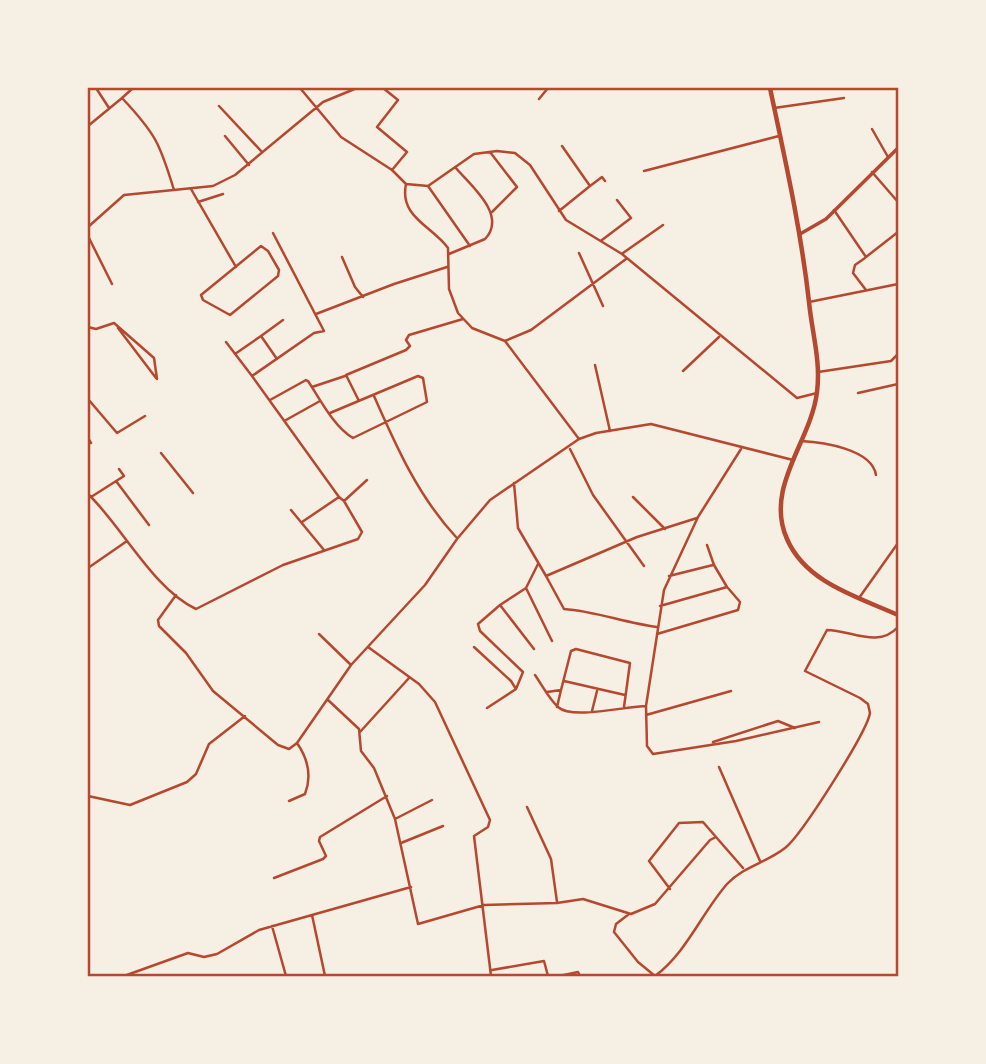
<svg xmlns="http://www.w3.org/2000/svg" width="986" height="1064" font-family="'PT Sans Narrow',sans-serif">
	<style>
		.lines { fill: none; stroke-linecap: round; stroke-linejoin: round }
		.minor { stroke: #b5482f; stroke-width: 2.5 }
		.tertiary { stroke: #b5482f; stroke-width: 3.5 }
		.trunk { stroke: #b5482f; stroke-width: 4.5 }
		.neatline { fill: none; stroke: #b5482f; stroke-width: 2.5 }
	</style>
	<rect width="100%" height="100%" fill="#f6efe4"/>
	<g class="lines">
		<path class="minor" d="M 96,88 L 109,108
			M 133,88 L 122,98 C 156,134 160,144 174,190
			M 300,88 L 341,137 L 392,170 L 406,184
			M 383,88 L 398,100 L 377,127 L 407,152 L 392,170
			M 539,99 L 548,88
			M 219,106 L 262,152
			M 774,108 L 844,98
			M 88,126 L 122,98
			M 872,129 L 888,157
			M 225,136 L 249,165
			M 490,152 L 517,187 L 492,212
			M 644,171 L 779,136
			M 872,172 L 898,202
			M 428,186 L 470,246
			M 590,186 L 602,177 L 605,181
			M 191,189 L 236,267
			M 198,202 L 223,194
			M 834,210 L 866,257 L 898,232
			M 559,211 L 590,186 L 562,146
			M 88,227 L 124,195 L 213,186 L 235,175 L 323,102 L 357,88
			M 273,233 L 324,331 L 314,333 L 252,376 L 339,497
			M 88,236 L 112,284
			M 602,240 L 631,218 L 617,200
			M 261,246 L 268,251 L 279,270 L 278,276 L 230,315 L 203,300 L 201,295 Z
			M 579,253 L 603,306
			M 623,253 L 663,225
			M 449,254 L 485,239 C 508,215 470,185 455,167
			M 342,257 L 355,287 L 363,297
			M 865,258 L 855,265 L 853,273 L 866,290
			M 809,302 L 898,284
			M 316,314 L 394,284 L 447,267
			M 114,323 L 154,358 L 157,379
			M 88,327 L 96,329 L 114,323
			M 118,328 L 156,378
			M 261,336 L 283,320
			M 505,341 L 531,330 L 626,259
			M 226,342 L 252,376
			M 235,354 L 261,336 L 277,359
			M 595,365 L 610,431
			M 683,371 L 719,337
			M 818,372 L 891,361 L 898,354
			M 312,387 L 345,376
			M 858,393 L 898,384
			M 374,396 C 396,446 418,496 456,537
			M 88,399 L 117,433 L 145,416
			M 270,400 L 306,380 L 308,381 C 320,399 334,427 353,438 L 427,402 L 423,378 L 418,376 L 330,413
			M 359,401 L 346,375 L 406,350 L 410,346 L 406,340 L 409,335 L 463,319
			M 286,420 L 320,401
			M 88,438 L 91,443
			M 579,439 L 505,341 L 472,328 L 458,313 L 449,289 L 448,248 C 432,226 399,217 406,184 L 428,186 L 474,154 L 497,151 L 515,153 L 530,165 L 566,220 L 622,254 L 797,398 L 817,393
			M 801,441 C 822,442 872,449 876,475
			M 570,449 L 593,495 L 644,566
			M 741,449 L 698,517 L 664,590 L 646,706 L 647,746 L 653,754 L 736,741 L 819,722
			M 161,453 L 193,493
			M 116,481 L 149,525
			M 514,483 L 518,528 L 546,576 L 637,537 L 697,518
			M 88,494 C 121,525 153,589 196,609 L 283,565 L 358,539 L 362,532 L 344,501
			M 91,497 L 124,476 L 119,469
			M 633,497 L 665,529
			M 291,510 L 324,550
			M 302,522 L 339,497 L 344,501 L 367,480
			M 538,564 L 526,588 L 552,641
			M 88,568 L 127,541
			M 546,576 L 564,609 C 595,611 625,623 657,627
			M 669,576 L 713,565
			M 176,595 L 158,620 L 159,626 L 186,653 L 213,691 L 278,745 L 289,749 L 297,743 L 351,665 L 425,585 L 457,539 L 490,500 L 579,439 L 596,433 L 651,424 L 793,460
			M 859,598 L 898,543
			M 500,605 L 534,649
			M 660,606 L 727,587 L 714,565 L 707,545
			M 319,634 L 351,665
			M 657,634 L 738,610 L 740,602 L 728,588
			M 368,647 L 419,684 L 435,702 L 490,820 L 488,827 L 474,836 L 491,976
			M 474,647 L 511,681 L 516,689
			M 535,675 C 542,685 549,699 558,707 C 572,720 627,706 646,706
			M 564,681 L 625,695
			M 547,692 L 561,690 L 571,651 L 576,649 L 630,663 L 624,707
			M 328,700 L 359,729 L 361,751 L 374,768 L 395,819 L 418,924 L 484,905 L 557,903 L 583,899 L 631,914 L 655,904 L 710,840 L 716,837 L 743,868
			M 557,707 L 561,690
			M 487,708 L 516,689 L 523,672 L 480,631 L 478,624 L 500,605 L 526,588
			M 592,711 L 597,691
			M 646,715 L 731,691
			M 360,732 L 409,678
			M 713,742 L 778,721 L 795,728
			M 719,767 L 760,861
			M 88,796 L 130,805 L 187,782 L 196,774 L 209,744 L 245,716
			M 289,801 L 305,794 C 312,776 308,759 297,743
			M 527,807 L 551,859 L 557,902
			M 395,819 L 432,800
			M 401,843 L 443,826
			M 274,878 L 323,859 L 326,856 L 319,841 L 320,837 L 387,796
			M 670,889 L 649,861 L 679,823 L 703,822 L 716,837
			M 629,914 L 616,924 L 614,932 L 638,962 L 655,976 C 687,952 701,914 727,884 C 744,866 766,863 785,848 C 801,836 867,732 870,713 L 868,704 L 860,698 L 805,671 L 827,630 C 851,630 878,649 898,627
			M 312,915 L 325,976
			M 272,926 L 286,976
			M 492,970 L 544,961 L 548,976
			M 124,976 L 188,953 L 204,957 L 217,954 L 259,930 L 411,887
			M 559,976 L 578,972 L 580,976"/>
		<path class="tertiary" d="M 800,234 L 826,219 L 898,148"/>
		<path class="trunk" d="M 770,88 C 785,159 801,230 809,302 C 812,333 821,361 817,392 C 811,442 764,487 787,539 C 806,583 858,597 898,615"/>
	</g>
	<rect width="986" height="1064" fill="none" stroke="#f6efe4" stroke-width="178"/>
	<rect x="89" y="89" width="808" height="886" class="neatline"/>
</svg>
